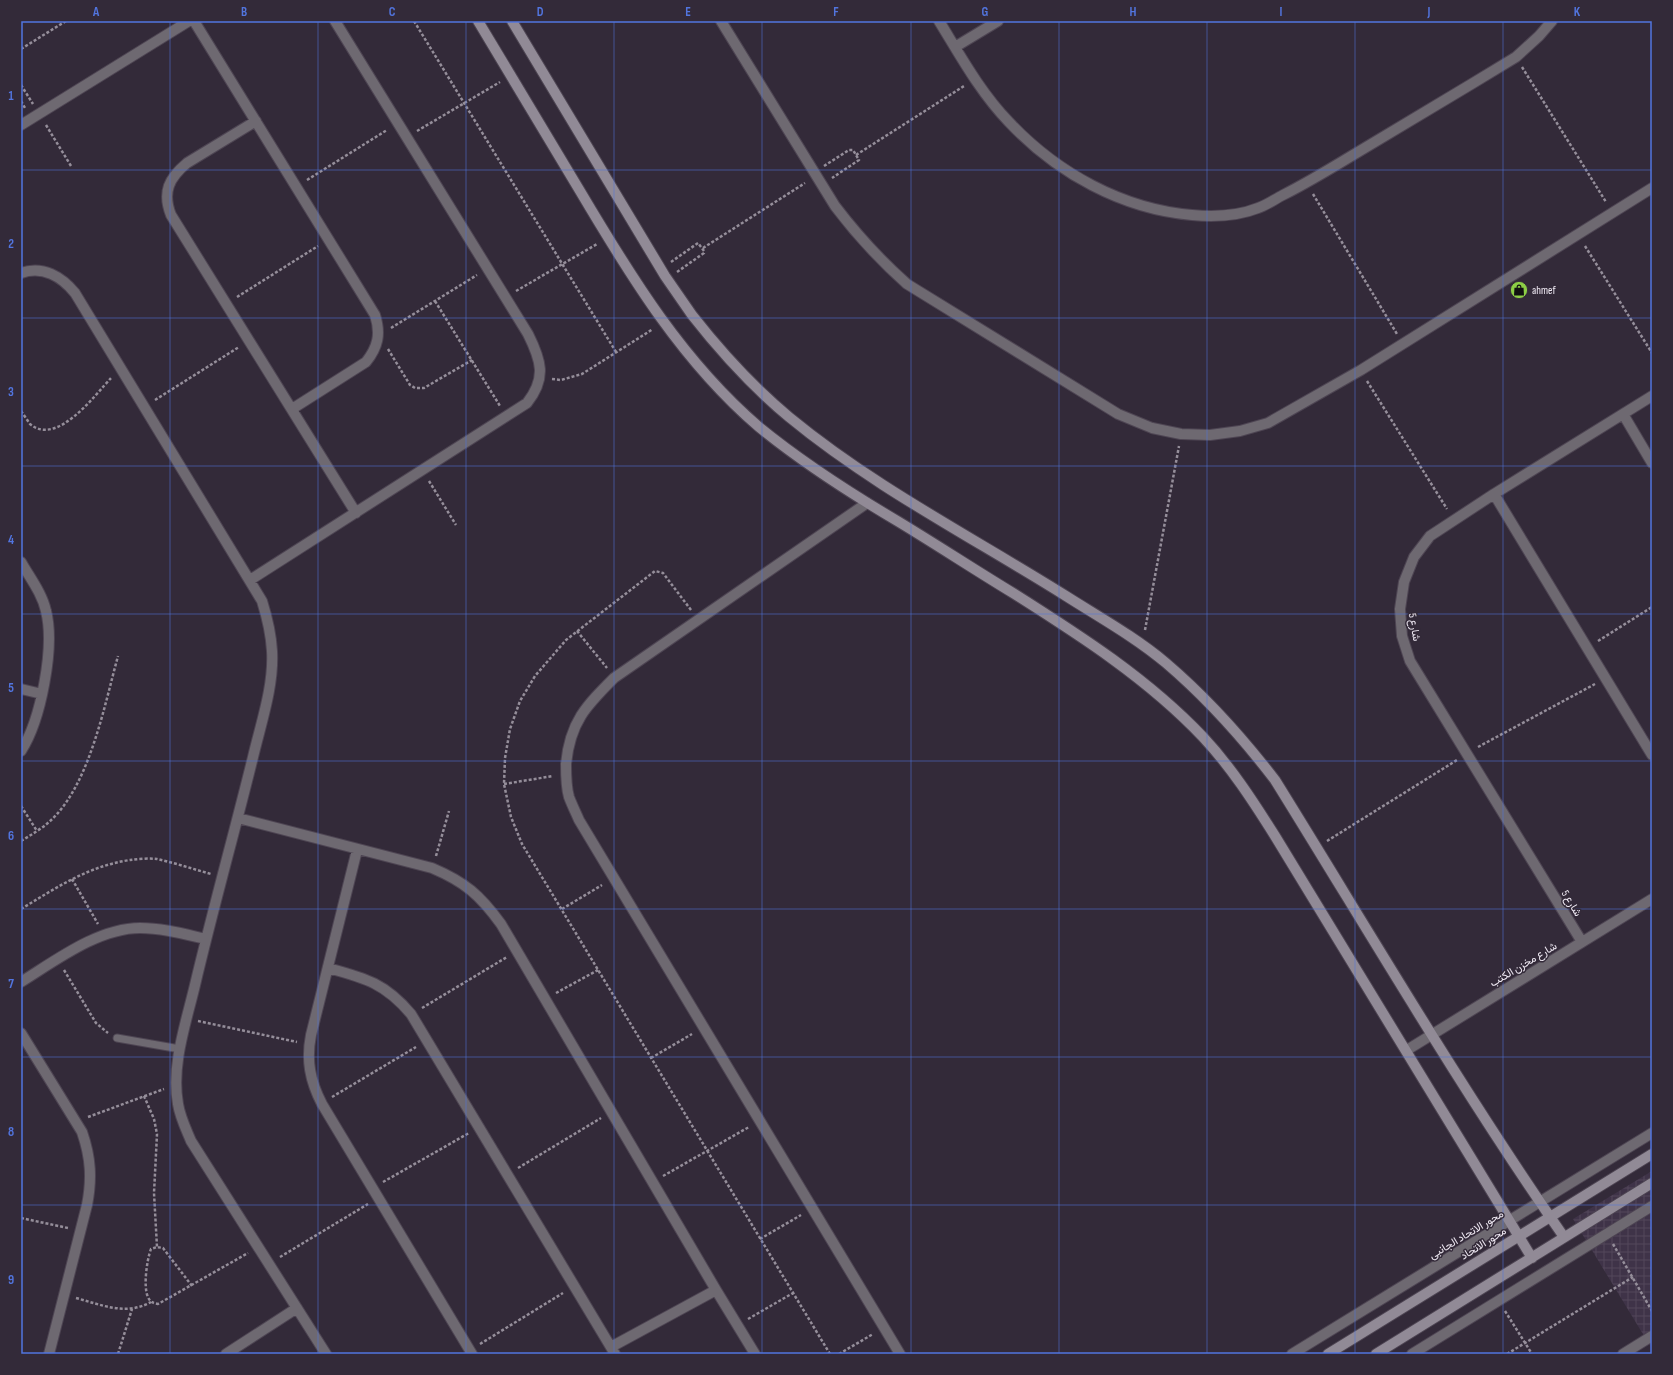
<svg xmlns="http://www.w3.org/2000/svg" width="1673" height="1375" font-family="'Sofia Sans Condensed',Vazirmatn,sans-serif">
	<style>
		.industrial { fill: url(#industrial-grid) }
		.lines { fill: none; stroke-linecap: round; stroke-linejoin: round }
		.lane-casing { stroke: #4e4553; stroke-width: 9 }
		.street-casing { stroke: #4e4553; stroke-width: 12 }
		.secondary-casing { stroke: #4e4553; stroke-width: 12 }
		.path { stroke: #958e9a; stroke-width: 2.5; stroke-dasharray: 3 2; stroke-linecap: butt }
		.lane { stroke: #6e6971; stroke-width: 7 }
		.street { stroke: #6e6971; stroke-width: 10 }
		.secondary { stroke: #918a96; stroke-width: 10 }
		.grid { fill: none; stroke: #5275df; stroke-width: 1; stroke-opacity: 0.55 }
		.labels { text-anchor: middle; stroke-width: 3; stroke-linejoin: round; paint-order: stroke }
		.poi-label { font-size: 11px; fill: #f1ebf5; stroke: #332a39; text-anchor: start }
		.street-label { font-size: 11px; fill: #f1ebf5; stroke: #332a39 }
		.neatline { fill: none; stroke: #5275df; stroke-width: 1.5 }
		.grid-label { font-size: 13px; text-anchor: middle; font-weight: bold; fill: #5275df }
	</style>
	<defs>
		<pattern id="industrial-grid" width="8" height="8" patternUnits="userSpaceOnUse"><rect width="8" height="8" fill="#3f3348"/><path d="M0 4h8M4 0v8" fill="none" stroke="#52475a"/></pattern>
	</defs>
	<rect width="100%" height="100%" fill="#332a39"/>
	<path class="industrial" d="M 1652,1171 L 1652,1349 L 1573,1219 Z"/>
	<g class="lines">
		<defs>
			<path id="lane" d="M 117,1038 L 180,1049"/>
			<path id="street" d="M 194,21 L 375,315 C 381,334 378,347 366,362 L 292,409
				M 721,21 L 835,206 C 857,235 880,260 907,284 L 1118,414 L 1152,428 L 1181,434 L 1210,435 L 1240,431 L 1268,423 L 1361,370 L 1652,188
				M 939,21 C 960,55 980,92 1009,122 C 1057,173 1122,209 1192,215 C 1214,217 1238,216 1258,208 C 1267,205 1275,199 1283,195 C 1307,183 1330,169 1353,155 C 1408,122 1462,90 1516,57 L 1539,36 L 1552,21
				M 955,47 L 998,21
				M 256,121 L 187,163 C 169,178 162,192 171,215 L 356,513
				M 21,125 L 189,21
				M 21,273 C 43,265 62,277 75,293 L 262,601 C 267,617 271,633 272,651 C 274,686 261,723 253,757 C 234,834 213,909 195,985 C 186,1023 171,1065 178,1104 C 180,1117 186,1129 191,1141 L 326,1354
				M 1623,414 L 1652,463
				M 1494,494 L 1652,755
				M 867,503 L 614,678 C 586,706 570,722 566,764 C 566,775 566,787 569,797 C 572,805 576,813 579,820 L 900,1354
				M 21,562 C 30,578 42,593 46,611 C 55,647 41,720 21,751
				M 250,580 L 527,403 C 547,378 541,360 528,334 L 335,21
				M 21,689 L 42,694
				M 238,818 L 432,868 C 465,882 480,895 501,924 L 716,1290 L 755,1354
				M 357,850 L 311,1035 C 306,1060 310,1081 322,1104 L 472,1354
				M 1582,942 L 1410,661 L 1402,636 L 1400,609 L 1404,582 L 1414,557 L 1430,536 L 1494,494 L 1652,396
				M 328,968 C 365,978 385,983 411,1014 L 615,1354
				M 21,982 C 55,961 98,928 140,928 C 162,928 184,934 206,939
				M 21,1033 L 82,1132 C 91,1158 92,1179 87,1205 L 49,1354
				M 1407,1050 L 1652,899
				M 611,1347 L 716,1290
				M 226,1354 L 297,1308
				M 1292,1354 L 1652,1133
				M 1412,1354 L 1652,1206
				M 1623,1354 L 1652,1336"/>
			<path id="secondary" d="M 478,21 C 512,77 546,134 580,191 C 631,277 683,362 759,427 C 803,463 850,493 899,522 C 937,545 975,570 1013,593 C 1081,636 1148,679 1203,737 C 1231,767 1253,801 1275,836 L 1532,1258
				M 512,21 L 665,276 C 674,289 683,302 692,315 C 721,352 753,387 789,417 C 874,487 972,537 1066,596 C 1099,617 1135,637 1166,663 C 1207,698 1242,737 1275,780 C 1370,933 1461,1089 1564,1237
				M 1328,1354 L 1652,1154
				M 1376,1354 L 1652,1183"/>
		</defs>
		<use href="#lane" class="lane-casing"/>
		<use href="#street" class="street-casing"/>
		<use href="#secondary" class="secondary-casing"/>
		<path class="path" d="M 414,21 L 616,352
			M 21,49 L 66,21
			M 1522,67 L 1606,202
			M 21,85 L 33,104
			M 21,101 L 25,108
			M 46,125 L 71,166
			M 417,131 L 500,82
			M 856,155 L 964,86
			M 824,166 L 849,150 L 853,150 L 859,160 L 832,178
			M 307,180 L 387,130
			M 1313,194 L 1397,334
			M 1585,246 L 1652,353
			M 703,248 L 805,183
			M 671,262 L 698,243 L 704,251 L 704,253 L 677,272
			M 516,291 L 597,244
			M 237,297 L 318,246
			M 435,301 L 500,406
			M 391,328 L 477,275
			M 388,349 L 410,385 L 415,388 L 424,388 L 472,360
			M 552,379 L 561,380 L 582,374 L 653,329
			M 1367,381 L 1447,509
			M 155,400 L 239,347
			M 21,411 C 24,415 27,420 30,424 C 57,447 95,395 111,378
			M 429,481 L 456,525
			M 691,610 L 663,573 L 655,571 L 566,640 L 535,676 L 520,701 L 510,729 L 505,758 L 504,784 L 511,817 L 522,844 L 830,1354
			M 1145,630 L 1179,446
			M 577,631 L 607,668
			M 1598,641 L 1652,607
			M 1478,747 L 1595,684
			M 504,784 L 553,776
			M 21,806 L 37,831
			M 21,841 C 31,835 41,829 49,822 C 89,787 104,707 118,656
			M 1327,841 L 1457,760
			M 436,856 L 449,811
			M 72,879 L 98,924
			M 21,909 C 56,888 88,866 130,860 C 138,859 149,858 157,859 C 175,863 193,869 211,874
			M 562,909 L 602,885
			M 64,970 L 96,1023 L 108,1033
			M 556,993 L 598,970
			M 422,1008 L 507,957
			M 198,1021 L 297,1042
			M 651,1058 L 692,1034
			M 144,1096 L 154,1119 L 157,1134 L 154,1193 L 157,1247
			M 332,1097 L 416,1047
			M 88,1117 L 164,1089
			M 518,1168 L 601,1118
			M 663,1176 L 749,1127
			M 383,1182 L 469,1133
			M 21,1218 L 68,1228
			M 760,1239 L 801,1215
			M 1613,1244 L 1652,1311
			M 280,1257 L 368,1204
			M 192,1286 L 163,1248 L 157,1247 L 151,1249 C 147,1259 143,1287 148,1297 C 150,1302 153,1303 158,1304 L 248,1253
			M 76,1298 C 102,1305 126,1316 151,1302
			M 1505,1311 L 1532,1354
			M 748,1319 L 793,1293
			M 480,1344 L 563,1293
			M 118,1354 L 132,1309
			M 839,1354 L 873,1334
			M 1507,1354 L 1633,1277"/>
		<use href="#lane" class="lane"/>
		<use href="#street" class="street"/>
		<use href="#secondary" class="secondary"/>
	</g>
	<path class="grid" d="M 170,21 L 170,1354M 318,21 L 318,1354M 466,21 L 466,1354M 614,21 L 614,1354M 762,21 L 762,1354M 911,21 L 911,1354M 1059,21 L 1059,1354M 1207,21 L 1207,1354M 1355,21 L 1355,1354M 1503,21 L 1503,1354M 21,170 L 1652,170M 21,318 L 1652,318M 21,466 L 1652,466M 21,614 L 1652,614M 21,761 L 1652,761M 21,909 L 1652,909M 21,1057 L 1652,1057M 21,1205 L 1652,1205"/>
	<defs>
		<symbol id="shop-disc" viewBox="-11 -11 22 22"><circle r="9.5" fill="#8cce45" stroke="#332a39"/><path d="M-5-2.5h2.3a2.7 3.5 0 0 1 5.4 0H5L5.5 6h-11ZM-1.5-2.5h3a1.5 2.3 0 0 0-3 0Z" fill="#111"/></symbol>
	</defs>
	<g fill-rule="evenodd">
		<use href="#shop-disc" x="1509" y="280" width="20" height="20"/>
	</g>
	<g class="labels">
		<g class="poi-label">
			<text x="1532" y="294">ahmef</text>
		</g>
		<g class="street-label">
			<text transform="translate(1415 627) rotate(81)" y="4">شارع 5</text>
			<text transform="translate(1572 903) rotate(59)" y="4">شارع 5</text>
			<text transform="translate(1523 964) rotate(-31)" y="4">شارع مخزن الكتب</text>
			<text transform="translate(1466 1234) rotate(-31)" y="4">محور الاتحاد الجانبى</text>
			<text transform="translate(1483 1243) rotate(-32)" y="4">محور الاتحاد</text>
		</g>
	</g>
	<rect width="1673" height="1375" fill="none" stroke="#332a39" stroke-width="44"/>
	<rect x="22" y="22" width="1629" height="1331" class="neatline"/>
	<g class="grid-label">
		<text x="96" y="16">A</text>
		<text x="244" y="16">B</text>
		<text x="392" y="16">C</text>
		<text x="540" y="16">D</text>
		<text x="688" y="16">E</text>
		<text x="836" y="16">F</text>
		<text x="985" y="16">G</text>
		<text x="1133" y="16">H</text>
		<text x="1281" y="16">I</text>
		<text x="1429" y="16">J</text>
		<text x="1577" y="16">K</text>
		<text x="11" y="100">1</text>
		<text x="11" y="248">2</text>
		<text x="11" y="396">3</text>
		<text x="11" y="544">4</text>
		<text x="11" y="692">5</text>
		<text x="11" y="840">6</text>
		<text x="11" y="988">7</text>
		<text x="11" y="1136">8</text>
		<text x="11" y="1284">9</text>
	</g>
</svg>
